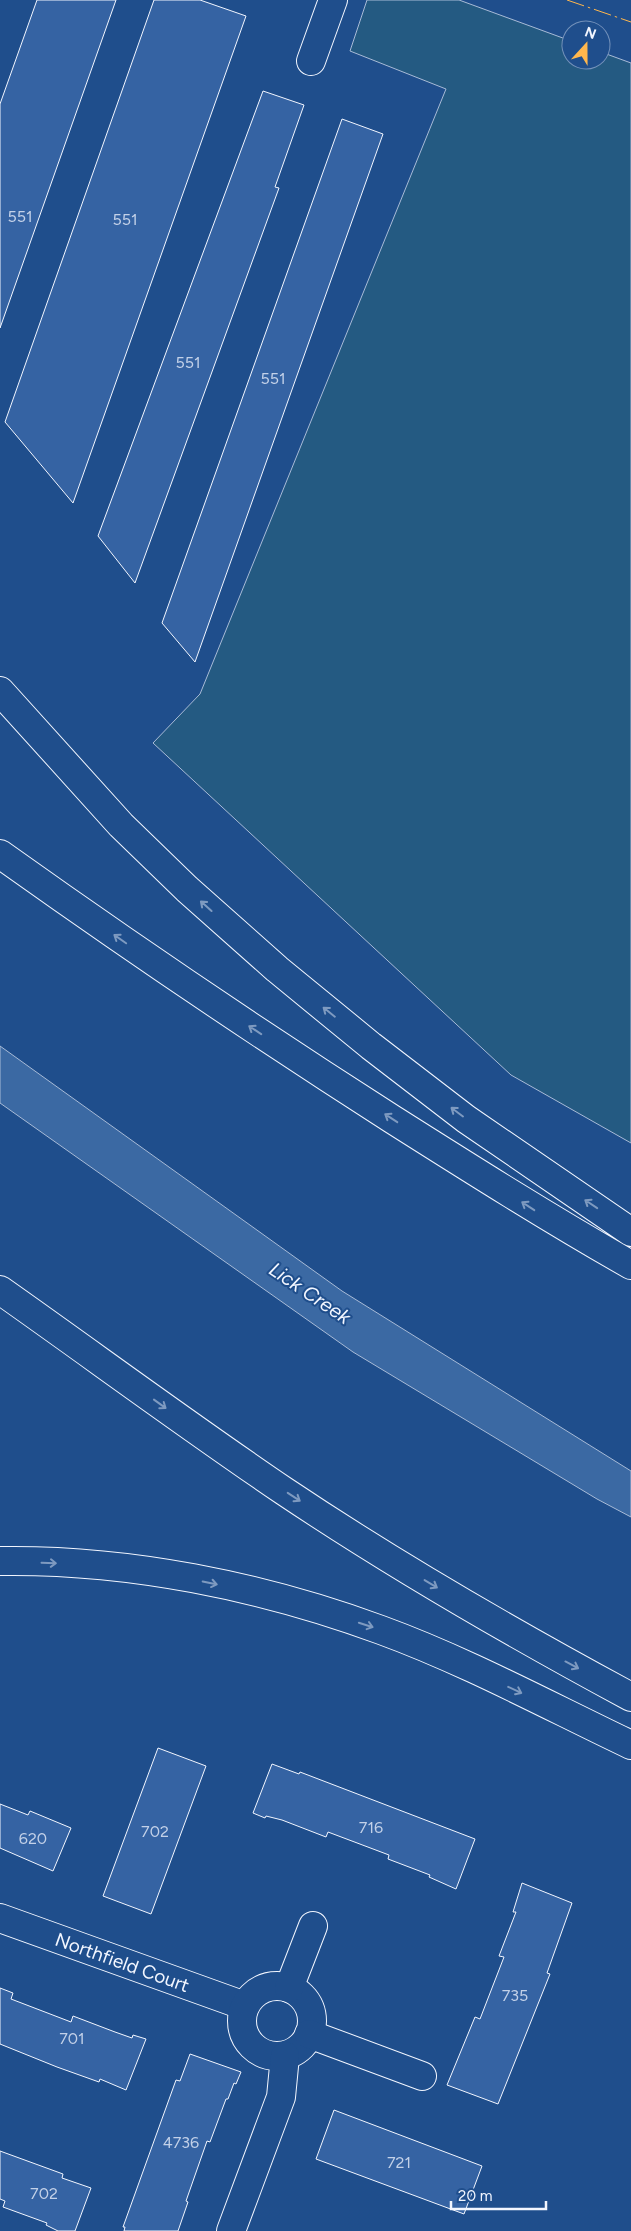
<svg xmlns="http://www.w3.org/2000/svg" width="631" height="2231" font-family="Figtree,sans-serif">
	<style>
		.green { fill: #245a82; stroke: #a8bbd7 }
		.water { fill: #3b69a3; stroke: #a8bbd7 }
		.building { fill: #3563a3; stroke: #f2f6ff }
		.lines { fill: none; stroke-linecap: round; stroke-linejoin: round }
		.minor-casing { stroke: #f2f6ff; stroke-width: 30 }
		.highway-casing { stroke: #f2f6ff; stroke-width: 30 }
		.minor { stroke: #1f4e8c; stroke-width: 28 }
		.highway { stroke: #1f4e8c; stroke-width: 28 }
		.power { stroke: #ffb74d; stroke-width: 1; stroke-dasharray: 18 4 2.5 4; stroke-linecap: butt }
		.oneway { stroke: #7e9ac0 }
		.labels { text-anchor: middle; stroke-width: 4; stroke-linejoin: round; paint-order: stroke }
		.number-label { font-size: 16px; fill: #c3d1e8 }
		.street-label { font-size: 19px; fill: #f2f6ff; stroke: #1f4e8c }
		.water-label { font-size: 20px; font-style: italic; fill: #f2f6ff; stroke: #1f4e8c }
	</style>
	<rect width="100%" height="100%" fill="#1f4e8c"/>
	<path class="green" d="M 367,0 L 459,0 L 571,41 L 571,60 L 601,60 L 601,52 L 631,63 L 631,1143 L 511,1075 L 153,743 L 200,694 L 446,89 L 350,51 Z"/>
	<path class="water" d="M 0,1046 L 342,1291 L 631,1471 L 631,1517 L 597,1499 L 353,1352 L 0,1103 Z"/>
	<path class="building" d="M 37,0 L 116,0 L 0,328 L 0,104 Z
		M 154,0 L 200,0 L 246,16 L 73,503 L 5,422 Z
		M 263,91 L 304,105 L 275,187 L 279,188 L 135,583 L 98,536 Z
		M 342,119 L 383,134 L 195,662 L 162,623 Z
		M 158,1748 L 206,1766 L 151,1914 L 103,1896 Z
		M 272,1764 L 299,1774 L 300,1772 L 475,1839 L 456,1889 L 429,1877 L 430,1875 L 388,1859 L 389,1855 L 328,1832 L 326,1837 L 282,1820 L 266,1816 L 265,1818 L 253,1813 Z
		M 0,1804 L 28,1815 L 30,1811 L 71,1828 L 53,1871 L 0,1848 Z
		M 522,1883 L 572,1903 L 547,1973 L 550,1974 L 498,2104 L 447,2085 L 475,2017 L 480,2019 L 504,1957 L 499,1956 L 516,1912 L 513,1912 Z
		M 0,1988 L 13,1993 L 11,1999 L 71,2022 L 73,2016 L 115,2032 L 132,2038 L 133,2035 L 146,2039 L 126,2090 L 100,2079 L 99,2082 L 57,2067 L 0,2044 Z
		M 190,2054 L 241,2072 L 236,2084 L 234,2083 L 228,2099 L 226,2099 L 210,2142 L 207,2141 L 186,2201 L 188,2202 L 178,2231 L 124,2231 L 125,2227 L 123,2227 L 176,2080 L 180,2081 Z
		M 334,2110 L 482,2166 L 464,2214 L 316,2159 Z
		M 0,2151 L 63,2174 L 62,2178 L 91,2188 L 75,2231 L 58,2231 L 46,2225 L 47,2223 L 3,2207 L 5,2201 L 0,2199 Z"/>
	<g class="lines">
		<defs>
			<g id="minor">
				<path d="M 311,61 L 333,0"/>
				<path id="s1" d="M 0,1918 L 245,2006"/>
				<circle cx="277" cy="2021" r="35"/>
				<path d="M 289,1988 L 313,1926"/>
				<path d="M 309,2034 L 422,2076"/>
				<path d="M 231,2231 L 281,2097 L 285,2056"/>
			</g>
			<path id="highway" d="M 0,691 L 121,825 L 187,889 L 277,969 L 371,1046 L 466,1119 L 631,1232
				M 0,854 C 129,946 259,1034 392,1119 C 471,1169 550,1219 631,1265
				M 0,1290 C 95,1357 188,1426 284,1491 C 396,1566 512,1633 631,1697
				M 0,1561 C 128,1559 261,1586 381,1630 C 466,1661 549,1706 631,1745"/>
		</defs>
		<use href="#minor" class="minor-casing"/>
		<use href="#highway" class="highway-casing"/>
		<use href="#minor" class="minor"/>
		<use href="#highway" class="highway"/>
		<path class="power" d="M 567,0 L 631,22"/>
	</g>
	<defs><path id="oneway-shaft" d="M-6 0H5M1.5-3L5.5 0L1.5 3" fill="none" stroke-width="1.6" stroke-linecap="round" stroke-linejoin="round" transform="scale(1.25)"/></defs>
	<g class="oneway">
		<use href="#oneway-shaft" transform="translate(206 906) rotate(-138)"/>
		<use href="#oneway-shaft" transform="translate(120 939) rotate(-145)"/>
		<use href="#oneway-shaft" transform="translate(329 1012) rotate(-141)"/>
		<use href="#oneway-shaft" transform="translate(255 1030) rotate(-146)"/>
		<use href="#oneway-shaft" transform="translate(457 1112) rotate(-143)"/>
		<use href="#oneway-shaft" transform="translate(391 1118) rotate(-147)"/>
		<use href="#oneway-shaft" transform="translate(591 1204) rotate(-146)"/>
		<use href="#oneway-shaft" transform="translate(528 1206) rotate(-147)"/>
		<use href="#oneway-shaft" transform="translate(160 1404) rotate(36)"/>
		<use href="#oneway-shaft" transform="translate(294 1497) rotate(33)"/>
		<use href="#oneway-shaft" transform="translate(49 1563) rotate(2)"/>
		<use href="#oneway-shaft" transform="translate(210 1583) rotate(12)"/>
		<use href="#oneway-shaft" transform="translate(431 1584) rotate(31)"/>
		<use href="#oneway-shaft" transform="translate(366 1625) rotate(18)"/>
		<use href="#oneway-shaft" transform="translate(572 1665) rotate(28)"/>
		<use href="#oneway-shaft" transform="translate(515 1690) rotate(25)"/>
	</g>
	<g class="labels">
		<g class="number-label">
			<text x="20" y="222">551</text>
			<text x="125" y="225">551</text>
			<text x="188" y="368">551</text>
			<text x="273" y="384">551</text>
			<text x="371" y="1833">716</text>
			<text x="155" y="1837">702</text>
			<text x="33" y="1844">620</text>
			<text x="515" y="2001">735</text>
			<text x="72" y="2044">701</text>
			<text x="181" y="2148">4736</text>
			<text x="399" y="2168">721</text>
			<text x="44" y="2199">702</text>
		</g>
		<g class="street-label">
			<text dy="7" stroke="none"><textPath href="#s1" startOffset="130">Northfield Court</textPath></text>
		</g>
		<g class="water-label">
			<text transform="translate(310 1293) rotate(34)" y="7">Lick Creek</text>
		</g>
	</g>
	<g transform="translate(586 45) rotate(21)"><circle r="24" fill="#1f4e8c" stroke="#7391ba"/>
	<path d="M0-4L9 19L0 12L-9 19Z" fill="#ffb74d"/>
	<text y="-8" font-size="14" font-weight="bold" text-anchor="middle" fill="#f2f6ff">N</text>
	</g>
	<path d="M451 2201v8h95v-8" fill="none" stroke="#f2f6ff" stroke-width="2.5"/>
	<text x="458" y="2201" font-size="15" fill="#f2f6ff" stroke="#1f4e8c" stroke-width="4" paint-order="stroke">20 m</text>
</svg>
